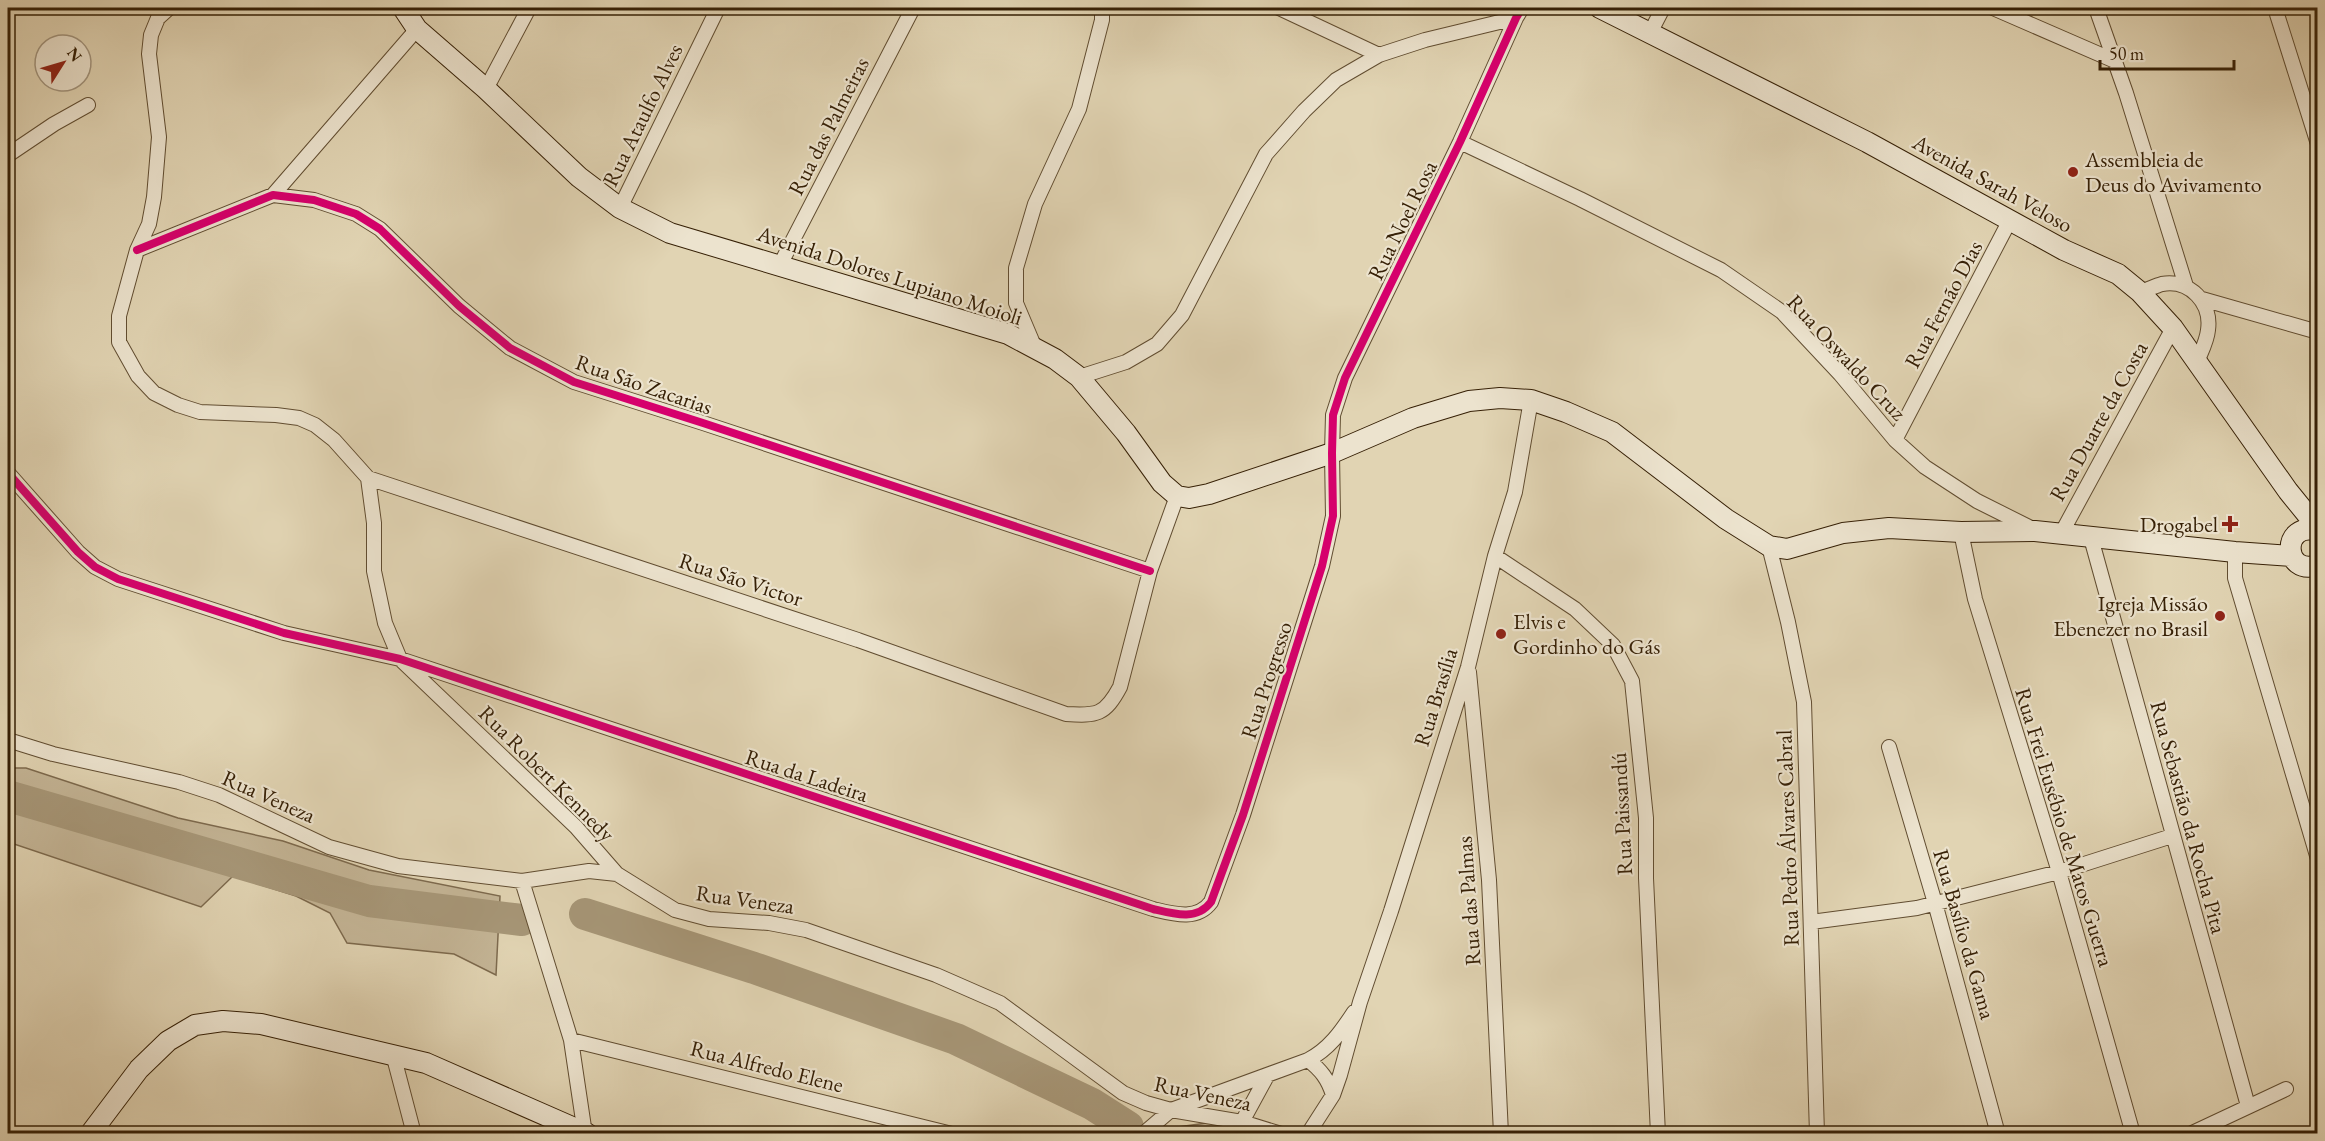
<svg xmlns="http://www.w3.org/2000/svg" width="2325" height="1141" font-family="'EB Garamond',serif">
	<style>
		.green { fill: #c4b596; stroke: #7d6a4e; stroke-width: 1.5 }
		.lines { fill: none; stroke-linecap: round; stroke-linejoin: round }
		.river { stroke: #a79778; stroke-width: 32 }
		.minor-casing { stroke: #614d31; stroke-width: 16 }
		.secondary-casing { stroke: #362006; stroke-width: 22 }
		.minor { stroke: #ece3ce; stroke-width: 14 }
		.secondary { stroke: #ece3ce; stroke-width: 20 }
		.cycleway-casing { stroke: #ece3ce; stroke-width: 11 }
		.cycleway { stroke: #d6006c; stroke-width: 8 }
		.poi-dot { fill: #8f2418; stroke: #ece3ce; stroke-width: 2 }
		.labels { text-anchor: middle; stroke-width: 4.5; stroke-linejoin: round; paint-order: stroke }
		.street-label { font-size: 22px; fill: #362006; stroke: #ece3ce }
		.poi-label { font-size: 22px; fill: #362006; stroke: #ece3ce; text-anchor: start }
	</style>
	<rect width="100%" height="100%" fill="#e1d4b3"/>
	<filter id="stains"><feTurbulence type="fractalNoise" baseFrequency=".00333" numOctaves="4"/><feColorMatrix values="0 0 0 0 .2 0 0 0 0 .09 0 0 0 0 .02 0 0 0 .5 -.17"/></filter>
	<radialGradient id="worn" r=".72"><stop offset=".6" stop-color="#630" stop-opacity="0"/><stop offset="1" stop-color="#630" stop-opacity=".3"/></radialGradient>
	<path class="green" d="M 8,768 L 26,768 L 178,818 L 283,841 L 369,870 L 500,896 L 496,975 L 454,954 L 347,943 L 330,913 L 296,896 L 233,876 L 201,907 L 8,842 Z
		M 1214,1122 L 1252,1133 L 1176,1134 L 1178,1127 Z"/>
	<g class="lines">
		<path class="river" d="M 8,796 L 369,901 L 522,920
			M 585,914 L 754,968 L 956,1039 L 1092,1104 L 1128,1127"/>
		<defs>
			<path id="minor" d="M 169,8 L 158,18 L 151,35 L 149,54 L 159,137 L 154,197 L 149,224 L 137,250 L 119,316 L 119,342 L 138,376 L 154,393 L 178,405 L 200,412 L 276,415 L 299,418 L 315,425 L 334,440 L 368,478 L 374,523 L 374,571 L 385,623 L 400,659 L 576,827 L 617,874
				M 1279,8 L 1379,55
				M 1993,8 L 2115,61
				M 2096,8 L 2126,93 L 2186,286
				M 2275,8 L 2318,144
				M 1650,33 L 1663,8
				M 486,89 L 529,8
				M 1460,142 L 1580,199 L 1721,270 L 1782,312 L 1840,374 L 1895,440 L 1925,467 L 1977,501 L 2033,529
				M 8,155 L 54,124 L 88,105
				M 273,195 L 417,29
				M 620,208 L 718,8
				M 137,250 L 273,195 L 314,200 L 356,214 L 380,229 L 459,306 L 510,348 L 574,382 L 703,423 L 1150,571
				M 780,265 L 913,8
				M 2140,292 C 2147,290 2155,286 2162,284 C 2190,279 2212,303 2208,330 C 2207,341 2201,352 2197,362
				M 2202,299 L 2318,332
				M 1035,348 L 1016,303 L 1016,268 L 1035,204 L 1079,109 L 1102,20 L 1102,8
				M 1079,377 L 1126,362 L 1157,344 L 1182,315 L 1266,154 L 1304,111 L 1336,80 L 1379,55 L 1425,40 L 1516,18
				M 1895,440 L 2010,220
				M 8,473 L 78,552 L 95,567 L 118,579 L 284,633 L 400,659 L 1153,909 C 1174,914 1197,921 1211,902 L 1243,815 L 1322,566 L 1333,516 L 1332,453 L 1333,415 L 1345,378 L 1460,142 L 1516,18 L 1522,8
				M 368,478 L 858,640 L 1066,714 C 1097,716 1105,715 1120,687 L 1150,571 L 1177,496
				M 1961,532 L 1975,599 L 2059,872 L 2133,1134
				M 2061,534 L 2173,328
				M 2091,538 L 2248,1106
				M 1769,546 L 1788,622 L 1804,702 L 1817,1134
				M 2235,552 L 2235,578 L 2318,859
				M 1495,556 L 1575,609 L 1613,645 L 1632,681 L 1646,818 L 1646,878 L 1658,1134
				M 1469,672 L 1489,880 L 1501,1134
				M 8,740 L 53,754 L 179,782 L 219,795 L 329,847 L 398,866 L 522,881 L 589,871 L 617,874 L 675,910 L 709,919 L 769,923 L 806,930 L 936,975 L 1000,1003 L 1123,1093 L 1146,1103 L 1171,1110 L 1242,1122 L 1281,1134
				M 1889,747 L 1935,903 L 1998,1134
				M 522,881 L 571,1040 L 585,1134
				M 1811,922 L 1917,908 L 2059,872 L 2172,836
				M 571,1040 L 952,1134
				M 393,1054 L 414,1134
				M 1308,1060 C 1321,1070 1328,1079 1333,1095
				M 1242,1122 L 1267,1076
				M 1143,1134 L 1171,1110 L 1308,1060 C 1329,1049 1341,1032 1354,1012
				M 1308,1134 L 1333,1095 L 1340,1075 L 1360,1002 L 1391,911 L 1468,667 L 1495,556 L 1515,492 L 1531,400
				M 2190,1134 L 2286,1089"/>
			<path id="secondary" d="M 403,8 L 417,29 L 486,89 L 579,177 L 620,208 L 670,233 L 1008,334 L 1055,359 L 1079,377 L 1126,433 L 1162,483 L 1177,496 L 1189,498 L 1209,494 L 1332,453 L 1413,418 L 1469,401 L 1500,398 L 1531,400 L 1566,412 L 1612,432 L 1726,519 L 1769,546 L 1787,549 L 1843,533 L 1889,528 L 1961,532 L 2035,531 L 2235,552 L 2291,556
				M 1600,8 L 1867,142 L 2064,250 L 2118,274 L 2140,292 L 2173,328 L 2288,491 L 2318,528
				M 2318,531 C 2281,520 2282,577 2318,565
				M 90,1134 L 139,1069 L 168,1041 L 195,1025 L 223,1021 L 261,1024 L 426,1063 L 588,1134"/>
		</defs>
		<use href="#minor" class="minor-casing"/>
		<use href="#secondary" class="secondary-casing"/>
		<use href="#minor" class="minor"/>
		<use href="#secondary" class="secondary"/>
		<defs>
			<path id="cycleway" d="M 137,250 L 273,195 L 314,200 L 356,214 L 380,229 L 459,306 L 510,348 L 574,382 L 703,423 L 1150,571
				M 8,473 L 78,552 L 95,567 L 118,579 L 284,633 L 400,659 L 1153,909 C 1174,914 1197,921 1211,902 L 1243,815 L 1322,566 L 1333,516 L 1332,453 L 1333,415 L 1345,378 L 1460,142 L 1516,18 L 1522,8"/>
		</defs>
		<use href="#cycleway" class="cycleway-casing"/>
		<use href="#cycleway" class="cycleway"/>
	</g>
	<g class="poi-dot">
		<circle cx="2073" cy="172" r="6"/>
		<path d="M2227 515h6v6h6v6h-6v6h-6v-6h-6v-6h6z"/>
		<circle cx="2220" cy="616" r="6"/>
		<circle cx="1501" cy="634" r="6"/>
	</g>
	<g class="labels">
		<g class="street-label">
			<text transform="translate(642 115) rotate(-64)" y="8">Rua Ataulfo Alves</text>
			<text transform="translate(828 126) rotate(-63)" y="8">Rua das Palmeiras</text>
			<text transform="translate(1993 183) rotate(29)" y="8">Avenida Sarah Veloso</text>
			<text transform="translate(1402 220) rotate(-64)" y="8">Rua Noel Rosa</text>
			<text transform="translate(890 275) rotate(18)" y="8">Avenida Dolores Lupiano Moioli</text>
			<text transform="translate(1943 304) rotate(-62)" y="8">Rua Fernão Dias</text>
			<text transform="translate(1847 357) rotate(47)" y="8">Rua Oswaldo Cruz</text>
			<text transform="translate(644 384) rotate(19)" y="8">Rua São Zacarias</text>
			<text transform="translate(2098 421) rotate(-61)" y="8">Rua Duarte da Costa</text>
			<text transform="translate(741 579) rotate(18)" y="8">Rua São Victor</text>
			<text transform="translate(1266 680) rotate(-72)" y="8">Rua Progresso</text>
			<text transform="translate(1435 697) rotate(-73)" y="8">Rua Brasília</text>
			<text transform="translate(547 773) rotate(45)" y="8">Rua Robert Kennedy</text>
			<text transform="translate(807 775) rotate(18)" y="8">Rua da Ladeira</text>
			<text transform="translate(269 796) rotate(24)" y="8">Rua Veneza</text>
			<text transform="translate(1621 814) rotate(-93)" y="8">Rua Paissandú</text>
			<text transform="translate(2189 817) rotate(75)" y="8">Rua Sebastião da Rocha Pita</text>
			<text transform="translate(2065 827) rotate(73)" y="8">Rua Frei Eusébio de Matos Guerra</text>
			<text transform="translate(1787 838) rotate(-92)" y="8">Rua Pedro Álvares Cabral</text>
			<text transform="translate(745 899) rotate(8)" y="8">Rua Veneza</text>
			<text transform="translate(1468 901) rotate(-94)" y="8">Rua das Palmas</text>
			<text transform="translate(1965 934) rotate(74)" y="8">Rua Basílio da Gama</text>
			<text transform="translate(767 1066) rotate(14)" y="8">Rua Alfredo Elene</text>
			<text transform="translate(1203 1093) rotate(12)" y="8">Rua Veneza</text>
		</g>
		<g class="poi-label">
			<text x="2085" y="167">Assembleia de<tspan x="2085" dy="25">Deus do Avivamento</tspan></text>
			<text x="2218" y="532" text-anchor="end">Drogabel</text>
			<text x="2208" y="611" text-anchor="end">Igreja Missão<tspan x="2208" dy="25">Ebenezer no Brasil</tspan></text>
			<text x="1513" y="629">Elvis e<tspan x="1513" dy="25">Gordinho do Gás</tspan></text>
		</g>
	</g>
	<rect width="2325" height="1141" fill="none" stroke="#e1d4b3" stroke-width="30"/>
	<rect x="9" y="9" width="2307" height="1123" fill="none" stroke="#362006" stroke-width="3"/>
	<rect x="15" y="15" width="2295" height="1111" fill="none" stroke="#362006" stroke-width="1.5"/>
	<g transform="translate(63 63) rotate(53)"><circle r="28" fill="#ece3ce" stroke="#a3957e" stroke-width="1.5"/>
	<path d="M0-4.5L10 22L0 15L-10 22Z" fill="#8f2418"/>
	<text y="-9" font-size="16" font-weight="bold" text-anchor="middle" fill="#362006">N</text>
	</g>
	<path d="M2100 60v9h134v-9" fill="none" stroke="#362006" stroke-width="3"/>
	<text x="2109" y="60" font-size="18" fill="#362006" stroke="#ece3ce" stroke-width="4.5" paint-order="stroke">50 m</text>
	<rect width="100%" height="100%" filter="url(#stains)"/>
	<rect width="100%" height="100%" fill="url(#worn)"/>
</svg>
